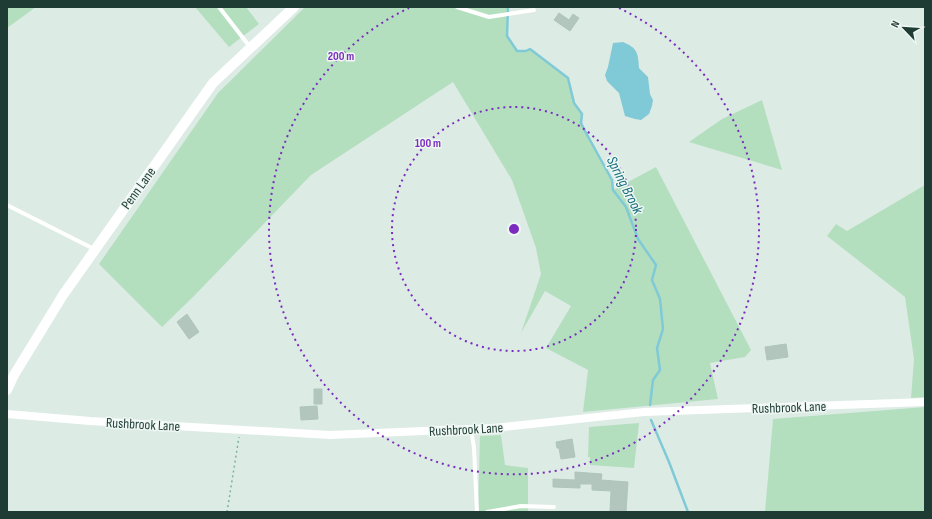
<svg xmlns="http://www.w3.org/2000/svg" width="932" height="519" font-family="'Sofia Sans Condensed',sans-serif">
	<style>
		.green { fill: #b4dfbf }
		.water { fill: #7fcad6 }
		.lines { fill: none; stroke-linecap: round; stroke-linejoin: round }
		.stream { stroke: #7fcad6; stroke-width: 2.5 }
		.building { fill: #b3c6be; stroke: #afc5bc }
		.path { stroke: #7bb2a0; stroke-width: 1.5; stroke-dasharray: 2 3; stroke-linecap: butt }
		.service { stroke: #fff; stroke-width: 4 }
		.minor { stroke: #fff; stroke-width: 8 }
		.tertiary { stroke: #fff; stroke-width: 10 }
		.ring { fill: none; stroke: #7b2cbf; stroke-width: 2; stroke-dasharray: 2 4 }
		.labels { text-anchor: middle; stroke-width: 3; stroke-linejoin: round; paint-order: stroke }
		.street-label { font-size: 14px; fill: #1e3c33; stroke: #eef7f3 }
		.water-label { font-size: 15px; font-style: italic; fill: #136c7c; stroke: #eef7f3 }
		.centre { fill: #7b2cbf; stroke: #eef7f3; stroke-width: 2 }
		.ring-label { font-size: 12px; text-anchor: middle; font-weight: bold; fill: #7b2cbf; stroke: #eef7f3; stroke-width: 3; stroke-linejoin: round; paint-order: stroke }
	</style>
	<rect width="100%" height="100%" fill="#ddebe5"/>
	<path class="green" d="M 7,7 L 36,7 L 7,28 Z
		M 195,7 L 246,7 L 259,24 L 229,47 Z
		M 305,7 L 508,7 L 507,36 L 517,51 L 526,51 L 530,49 L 568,78 L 574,103 L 582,114 L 581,123 L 585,131 L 612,180 L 613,190 L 656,167 L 751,350 L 745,357 L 710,363 L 718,399 L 583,412 L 588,370 L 546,348 L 571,306 L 545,291 L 521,333 L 541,274 L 536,248 L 512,180 L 453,82 L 311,175 L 193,297 L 162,327 L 99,264 L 218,93 Z
		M 762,100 L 782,170 L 689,142 L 722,119 Z
		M 925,185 L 925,397 L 911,398 L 914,359 L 905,297 L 827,236 L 836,224 L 847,231 Z
		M 925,407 L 925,512 L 765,512 L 773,419 Z
		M 639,423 L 634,468 L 590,465 L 590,457 L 588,457 L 589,427 Z
		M 501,435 L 505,465 L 528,468 L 528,512 L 478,512 L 480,436 Z"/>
	<path class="water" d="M 623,42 C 638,48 638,54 639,68 L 648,77 L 650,94 L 653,100 L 652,106 L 649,114 L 641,120 L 635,119 L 625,116 L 619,93 L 607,81 L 605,75 L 608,67 L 613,43 Z"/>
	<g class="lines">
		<path class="stream" d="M 508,7 L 507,36 L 517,51 L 526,51 L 530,49 L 568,78 L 574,103 L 582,114 L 581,123 L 585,131 L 612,180 L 613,190 L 626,207 L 638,239 L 656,265 L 652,280 L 660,299 L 663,329 L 657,348 L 660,370 L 653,380 L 650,405
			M 651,420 L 669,462 L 688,512"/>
	</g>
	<path class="building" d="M 559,13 L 569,20 L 573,14 L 579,18 L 570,31 L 554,20 Z
		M 187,314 L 199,332 L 189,339 L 177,322 Z
		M 786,344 L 788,357 L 767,360 L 765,347 Z
		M 314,389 L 322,389 L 322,404 L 314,404 Z
		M 317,406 L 318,419 L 301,420 L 300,407 Z
		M 572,439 L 575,457 L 561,459 L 559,448 L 557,448 L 556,442 Z
		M 575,472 L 602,474 L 601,480 L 628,482 L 626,512 L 610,511 L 611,491 L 592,490 L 592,484 L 580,484 L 580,488 L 553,487 L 553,479 L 575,480 Z"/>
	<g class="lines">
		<path class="path" d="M 227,512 L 239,437"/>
		<path class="service" d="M 219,7 L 250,47
			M 457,7 L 489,17 L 534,10
			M 7,205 L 94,249
			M 471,429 L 474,448 L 477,512
			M 487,512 L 521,506 L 554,507"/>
		<path class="minor" d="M 7,414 L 90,421 L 330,435 L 493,428 L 644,412 L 925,402"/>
		<path class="tertiary" d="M 7,390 L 14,375 L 63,295 L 213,83 L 294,7"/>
	</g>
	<g class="ring">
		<circle cx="514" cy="229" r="122"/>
		<path d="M619 8A245 245 0 1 1 409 8"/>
	</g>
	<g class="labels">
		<g class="street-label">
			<text transform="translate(138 188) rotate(-54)" y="5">Penn Lane</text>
			<text transform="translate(789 407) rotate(-2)" y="5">Rushbrook Lane</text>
			<text transform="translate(143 424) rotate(3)" y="5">Rushbrook Lane</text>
			<text transform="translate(466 429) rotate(-3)" y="5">Rushbrook Lane</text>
		</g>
		<g class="water-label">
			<text transform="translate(625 185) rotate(63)" y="5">Spring Brook</text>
		</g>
	</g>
	<circle cx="514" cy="229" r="6" class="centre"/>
	<g class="ring-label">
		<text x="341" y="60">200 m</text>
		<text x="428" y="147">100 m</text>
	</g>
	<rect width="932" height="519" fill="none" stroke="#1e3c33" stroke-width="16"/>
	<g transform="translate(904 28) rotate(295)" stroke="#eef7f3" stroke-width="3" paint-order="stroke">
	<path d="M0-3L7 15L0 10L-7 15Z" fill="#1e3c33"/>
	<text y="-6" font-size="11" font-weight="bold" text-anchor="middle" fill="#1e3c33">N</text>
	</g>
</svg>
